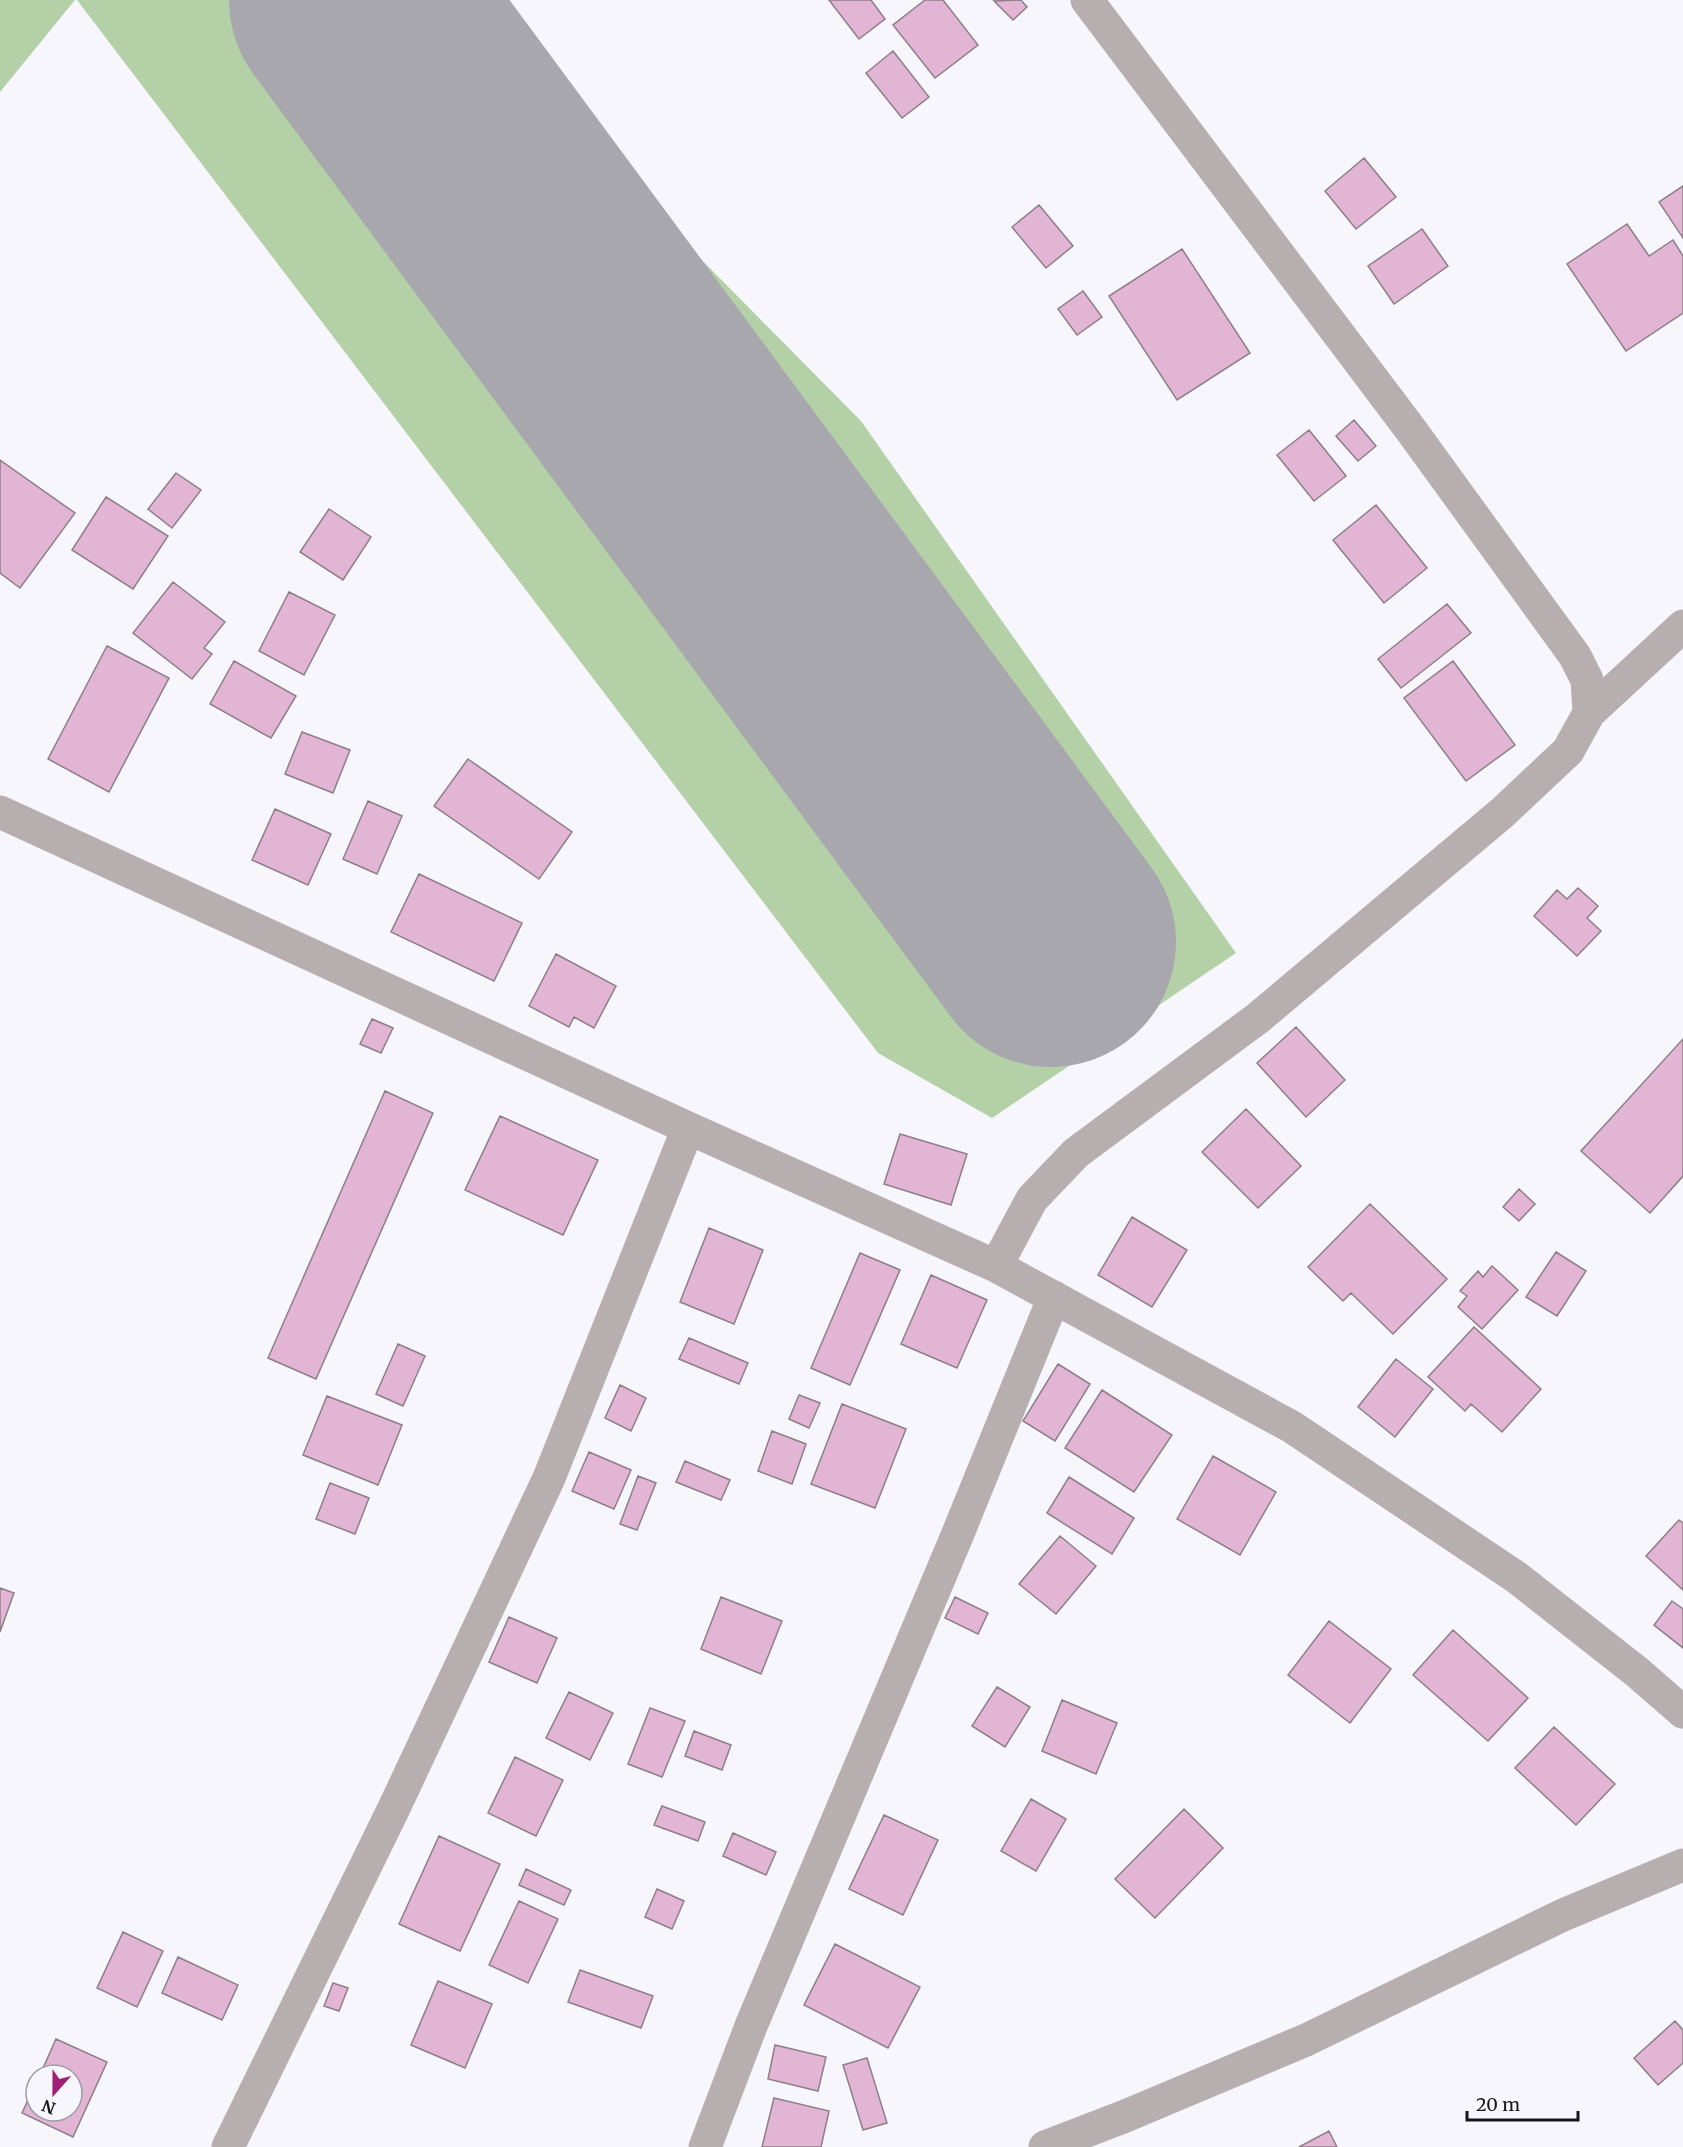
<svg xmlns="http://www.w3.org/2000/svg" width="1683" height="2147" font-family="Merriweather,serif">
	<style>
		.green { fill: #b4d0a6 }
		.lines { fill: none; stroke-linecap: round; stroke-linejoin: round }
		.runway { stroke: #a8a7ae; stroke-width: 250 }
		.building { fill: #e3b5d4; stroke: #8d7e88; stroke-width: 1.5 }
		.minor { stroke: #b7aeaf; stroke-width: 33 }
	</style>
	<rect width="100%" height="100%" fill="#f7f6fd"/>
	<path class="green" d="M 0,0 L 75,0 L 0,92 Z
		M 77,0 L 484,0 L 593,150 L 861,421 L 1236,953 L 992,1118 L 878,1053 Z"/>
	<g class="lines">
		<path class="runway" d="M 354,0 L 1051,942"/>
	</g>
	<path class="building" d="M 829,0 L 871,0 L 885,19 L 859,39 Z
		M 925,0 L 943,0 L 978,45 L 935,78 L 893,25 Z
		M 1021,0 L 1027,7 L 1013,20 L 994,1 Z
		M 893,51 L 929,97 L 902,118 L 866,73 Z
		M 1364,158 L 1396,197 L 1356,229 L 1325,191 Z
		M 1683,186 L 1683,238 L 1659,202 Z
		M 1039,205 L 1073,246 L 1046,268 L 1012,227 Z
		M 1627,224 L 1649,256 L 1673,240 L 1683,256 L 1683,313 L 1626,351 L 1567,264 Z
		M 1422,229 L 1448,266 L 1394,304 L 1368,266 Z
		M 1182,249 L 1250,353 L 1177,400 L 1109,296 Z
		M 1083,291 L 1102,317 L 1077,335 L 1058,309 Z
		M 1354,420 L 1376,446 L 1358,461 L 1336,436 Z
		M 1309,430 L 1346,476 L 1314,501 L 1277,455 Z
		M 0,460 L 75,513 L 20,588 L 0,573 Z
		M 176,473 L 201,490 L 172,528 L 148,509 Z
		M 106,497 L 168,536 L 133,589 L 72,550 Z
		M 1376,505 L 1427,568 L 1384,603 L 1333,540 Z
		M 329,509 L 371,537 L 343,580 L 300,552 Z
		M 173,582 L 225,622 L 204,648 L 212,654 L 192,679 L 133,633 Z
		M 289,592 L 335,615 L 304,675 L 259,651 Z
		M 1447,604 L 1471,633 L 1401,688 L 1378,659 Z
		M 107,646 L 169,678 L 109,792 L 48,759 Z
		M 234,661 L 296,696 L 271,738 L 210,704 Z
		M 1453,661 L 1515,745 L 1466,781 L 1404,698 Z
		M 302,732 L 350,750 L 333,793 L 285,774 Z
		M 468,759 L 572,832 L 539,879 L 434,806 Z
		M 368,801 L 402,816 L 377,874 L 343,859 Z
		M 275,809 L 331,834 L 308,885 L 252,860 Z
		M 419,874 L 522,923 L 494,981 L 391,932 Z
		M 1578,888 L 1598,906 L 1587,918 L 1601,931 L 1577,956 L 1534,916 L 1557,890 L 1567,899 Z
		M 556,954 L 616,986 L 594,1028 L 574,1017 L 569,1027 L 529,1006 Z
		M 372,1019 L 393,1028 L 381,1053 L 360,1044 Z
		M 1296,1027 L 1345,1080 L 1306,1117 L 1257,1063 Z
		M 1683,1039 L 1683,1176 L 1650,1213 L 1581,1151 Z
		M 385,1091 L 433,1113 L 316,1379 L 268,1358 Z
		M 1246,1109 L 1301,1166 L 1258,1208 L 1202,1152 Z
		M 500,1116 L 598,1160 L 563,1235 L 465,1190 Z
		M 900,1134 L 967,1154 L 951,1205 L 884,1184 Z
		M 1519,1189 L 1535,1204 L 1519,1221 L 1503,1207 Z
		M 1370,1204 L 1447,1279 L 1393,1334 L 1351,1293 L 1343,1301 L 1308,1267 Z
		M 1132,1217 L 1187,1250 L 1152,1307 L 1098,1275 Z
		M 709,1228 L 763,1250 L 734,1324 L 680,1302 Z
		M 1556,1252 L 1586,1271 L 1557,1316 L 1526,1297 Z
		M 860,1253 L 900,1270 L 850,1385 L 811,1368 Z
		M 1492,1266 L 1518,1290 L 1482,1329 L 1458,1307 L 1467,1296 L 1460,1291 L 1478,1271 L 1483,1277 Z
		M 931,1275 L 987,1300 L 957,1368 L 901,1344 Z
		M 1474,1327 L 1541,1389 L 1502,1432 L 1471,1404 L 1465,1411 L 1428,1377 Z
		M 689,1338 L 748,1363 L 739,1384 L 679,1359 Z
		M 398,1344 L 425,1356 L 403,1406 L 376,1394 Z
		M 1396,1359 L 1433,1389 L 1395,1437 L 1358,1407 Z
		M 1058,1364 L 1090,1384 L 1055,1441 L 1023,1421 Z
		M 620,1385 L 646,1398 L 631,1431 L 605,1418 Z
		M 1102,1390 L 1172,1435 L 1134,1492 L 1065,1448 Z
		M 799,1395 L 820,1403 L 809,1428 L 789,1419 Z
		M 327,1396 L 402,1425 L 378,1485 L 303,1455 Z
		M 842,1404 L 906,1429 L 875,1508 L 811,1484 Z
		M 772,1431 L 806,1444 L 792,1484 L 758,1471 Z
		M 589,1452 L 631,1470 L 614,1509 L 572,1491 Z
		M 1213,1456 L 1276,1492 L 1240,1555 L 1177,1519 Z
		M 685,1461 L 730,1480 L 721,1500 L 676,1482 Z
		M 638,1476 L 656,1483 L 637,1530 L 620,1524 Z
		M 1069,1477 L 1134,1518 L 1112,1554 L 1047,1513 Z
		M 330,1483 L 369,1498 L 355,1534 L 316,1519 Z
		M 1679,1520 L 1683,1523 L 1683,1590 L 1646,1556 Z
		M 1060,1536 L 1096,1566 L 1056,1614 L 1019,1584 Z
		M 0,1588 L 14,1593 L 0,1632 Z
		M 721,1597 L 782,1621 L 761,1674 L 701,1649 Z
		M 955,1597 L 988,1613 L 978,1634 L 945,1618 Z
		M 1672,1601 L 1683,1609 L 1683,1648 L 1654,1625 Z
		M 509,1617 L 557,1638 L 537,1683 L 489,1662 Z
		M 1329,1621 L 1391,1669 L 1350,1723 L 1288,1675 Z
		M 1453,1630 L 1528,1698 L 1488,1741 L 1413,1675 Z
		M 997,1687 L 1030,1707 L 1005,1747 L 972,1726 Z
		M 569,1692 L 613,1713 L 590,1760 L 546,1738 Z
		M 1062,1700 L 1117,1723 L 1096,1774 L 1042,1751 Z
		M 650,1708 L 685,1721 L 662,1777 L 628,1764 Z
		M 1554,1727 L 1615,1784 L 1576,1825 L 1515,1768 Z
		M 694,1731 L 731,1745 L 722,1770 L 685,1756 Z
		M 515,1757 L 563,1780 L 536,1836 L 488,1813 Z
		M 1031,1799 L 1066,1819 L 1036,1871 L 1001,1851 Z
		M 662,1806 L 705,1822 L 698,1841 L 654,1825 Z
		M 1184,1809 L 1223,1848 L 1155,1918 L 1115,1879 Z
		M 884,1815 L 938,1840 L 903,1915 L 849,1889 Z
		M 733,1833 L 776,1852 L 766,1875 L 723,1856 Z
		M 439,1836 L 500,1864 L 460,1951 L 399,1924 Z
		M 526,1869 L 571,1890 L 564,1905 L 519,1885 Z
		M 657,1889 L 684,1901 L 672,1929 L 645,1917 Z
		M 519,1901 L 558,1919 L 528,1983 L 489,1965 Z
		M 123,1932 L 163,1951 L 137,2007 L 97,1988 Z
		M 835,1944 L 920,1987 L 888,2048 L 804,2005 Z
		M 178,1957 L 238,1985 L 222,2020 L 162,1993 Z
		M 580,1970 L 653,1996 L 641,2028 L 568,2002 Z
		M 438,1981 L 492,2004 L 465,2068 L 411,2045 Z
		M 333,1983 L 348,1988 L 339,2011 L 324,2006 Z
		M 1675,2021 L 1683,2030 L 1683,2063 L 1658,2085 L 1634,2058 Z
		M 56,2039 L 107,2062 L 73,2137 L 22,2113 L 36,2083 L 36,2111 L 72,2111 L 72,2075 L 40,2075 Z
		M 775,2045 L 826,2057 L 818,2091 L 768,2079 Z
		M 867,2058 L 887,2123 L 863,2130 L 843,2065 Z
		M 774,2098 L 829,2111 L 821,2147 L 762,2147 Z
		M 1329,2131 L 1337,2147 L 1299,2147 Z"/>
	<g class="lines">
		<path class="minor" d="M 1589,713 L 1683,626
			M 0,812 L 688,1128 L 996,1266 L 1292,1427 L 1516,1577 L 1637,1672 L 1683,1712
			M 996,1266 L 1032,1199 L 1076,1153 L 1258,1018 L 1502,813 L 1568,751 L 1589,713 L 1587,680 L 1575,656 L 1411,430 L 1087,0
			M 228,2147 L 394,1808 L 549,1478 L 688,1128
			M 705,2147 L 751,2026 L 959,1531 L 1054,1297
			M 1045,2147 L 1123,2117 L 1306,2040 L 1563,1915 L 1683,1865"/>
	</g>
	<g transform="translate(54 2093) rotate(201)"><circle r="28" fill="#f7f6fd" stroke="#9d9ca3" stroke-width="1.5"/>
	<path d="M0-4.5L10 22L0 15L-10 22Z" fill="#9e2076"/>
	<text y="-9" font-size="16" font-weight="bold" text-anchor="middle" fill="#16151b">N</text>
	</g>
	<path d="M1467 2111v9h111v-9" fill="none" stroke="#16151b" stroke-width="3"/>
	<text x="1476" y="2111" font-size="18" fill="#16151b" stroke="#f7f6fd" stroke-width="4.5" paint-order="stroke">20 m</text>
</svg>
